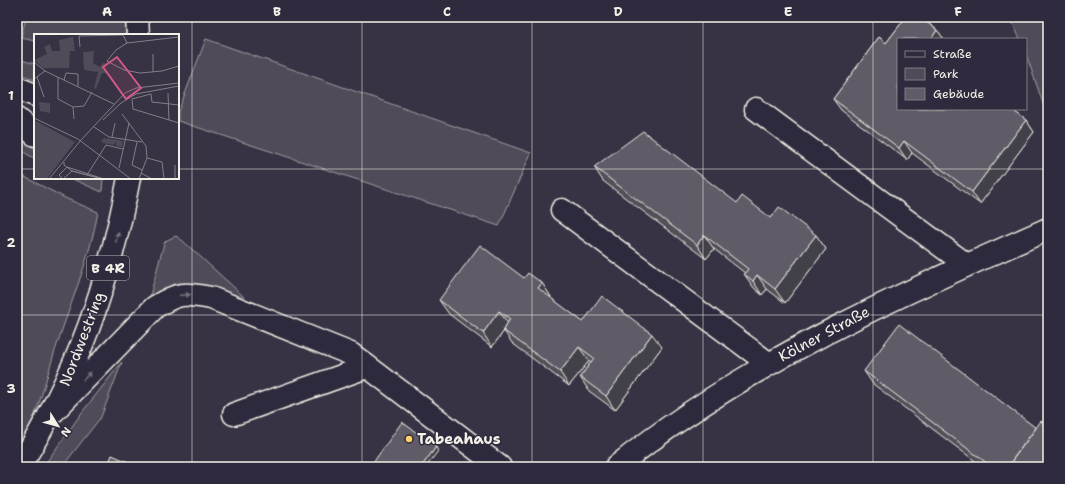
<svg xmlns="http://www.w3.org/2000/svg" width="1065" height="484" font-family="'Shantell Sans',sans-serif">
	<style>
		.green { fill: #504b59; stroke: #a29ea0 }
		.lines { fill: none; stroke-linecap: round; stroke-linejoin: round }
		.minor-casing { stroke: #f4f1e8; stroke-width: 25 }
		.major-casing { stroke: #f4f1e8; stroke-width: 25 }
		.minor { stroke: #2f2a3d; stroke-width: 22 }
		.major { stroke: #2f2a3d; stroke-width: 22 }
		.wall { fill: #524f59; stroke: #f4f1e8 }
		.shaded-wall { fill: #424048; stroke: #f4f1e8 }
		.building { fill: #5f5c67; stroke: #f4f1e8 }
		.oneway { fill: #747079 }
		.grid { fill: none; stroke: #f4f1e8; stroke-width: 1; stroke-opacity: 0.55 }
		.poi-dot { fill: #ffd166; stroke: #2f2a3d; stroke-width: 1.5 }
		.labels { text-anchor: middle; stroke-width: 3; stroke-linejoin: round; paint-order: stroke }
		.shield { fill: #2f2a3d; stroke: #b9b5b5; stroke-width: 1 }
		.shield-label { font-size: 14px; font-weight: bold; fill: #f4f1e8 }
		.street-label { font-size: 15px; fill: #f4f1e8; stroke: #2f2a3d }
		.poi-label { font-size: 15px; font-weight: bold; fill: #f4f1e8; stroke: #2f2a3d; text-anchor: start }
		.inset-road { fill: none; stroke: #837e86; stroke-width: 1 }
		.view { fill: #d15985; fill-opacity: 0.15; stroke: #d15985; stroke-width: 2 }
		.inset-edge { fill: none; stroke: #f4f1e8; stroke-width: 2 }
		.neatline { fill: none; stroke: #f4f1e8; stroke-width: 1.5 }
		.grid-label { font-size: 13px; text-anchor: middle; font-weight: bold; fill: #f4f1e8 }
	</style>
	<rect width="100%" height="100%" fill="#373244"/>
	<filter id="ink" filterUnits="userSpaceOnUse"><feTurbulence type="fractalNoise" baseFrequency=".025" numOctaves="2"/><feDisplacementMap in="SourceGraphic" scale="8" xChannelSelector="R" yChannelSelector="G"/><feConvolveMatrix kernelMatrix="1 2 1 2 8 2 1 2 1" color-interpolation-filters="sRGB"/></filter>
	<g filter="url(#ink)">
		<path class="green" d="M 26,17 L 125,17 L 126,35 L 35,35 L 35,41 L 21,38 Z
			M 1010,17 L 1048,17 L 1048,118 L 1026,54 L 1026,39 L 1020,39 Z
			M 206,39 L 531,153 L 499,226 L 178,121 L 178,112 Z
			M 18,59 L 35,64 L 35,80 L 18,73 Z
			M 17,134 L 35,145 L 35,159 L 17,148 Z
			M 17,173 L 65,198 L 98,212 C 89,262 68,309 53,357 C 43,389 36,422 17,450 Z
			M 70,178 L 103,178 L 102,192 Z
			M 176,236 L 183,241 L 238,291 L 246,299 L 245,302 C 210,288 185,271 151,300 L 150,296 L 164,243 L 167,240 Z
			M 122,362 L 101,417 L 62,467 L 43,467 L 83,411 Z"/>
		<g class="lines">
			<defs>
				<path id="minor" d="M 756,109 L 967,265
					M 562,210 L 768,363
					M 52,413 L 155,307 C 179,292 183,293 211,298 L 351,354 L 500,467
					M 234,414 L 367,367
					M 616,467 C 745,363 897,296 1048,229"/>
				<path id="major" d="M 137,17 L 138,35
					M 17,88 L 35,95
					M 17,119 L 35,135
					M 19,467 C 78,373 108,287 129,178"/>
			</defs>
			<use href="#minor" class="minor-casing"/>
			<use href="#major" class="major-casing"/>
			<use href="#minor" class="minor"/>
			<use href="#major" class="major"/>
		</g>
		<path class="wall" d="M 906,17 L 920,17 L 937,30 L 944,39 L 898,39 L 898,109 L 1011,109 L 1026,120 L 1034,132 L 980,204 L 912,153 L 907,160 L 841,110 L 833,99 L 879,37 L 886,43 Z
			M 594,167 L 737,203 L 771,218 L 816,235 L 826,249 L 785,303 L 767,289 L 762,295 L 754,288 L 744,274 L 745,273 L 714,249 L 706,259 L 603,181 Z
			M 524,278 L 542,283 L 551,297 L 550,298 L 583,322 L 662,347 L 615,410 L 589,391 L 580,377 L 591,362 L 589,361 L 569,386 L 512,343 L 504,331 L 492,347 L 449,314 L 439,300 Z
			M 864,371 L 1048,467 L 983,467 L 873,384 Z"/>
		<path class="shaded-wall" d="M 937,30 L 944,39 L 931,39 Z
			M 1026,120 L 1034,132 L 980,204 L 972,192 Z
			M 904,141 L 912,153 L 907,160 L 899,148 Z
			M 704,235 L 714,249 L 706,259 L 697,245 Z
			M 816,235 L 826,249 L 785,303 L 775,289 Z
			M 757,275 L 767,289 L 762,295 L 753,281 Z
			M 542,283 L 551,297 L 547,302 L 538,288 Z
			M 499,311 L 509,325 L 503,330 L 504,331 L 492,347 L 483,333 Z
			M 652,334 L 662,347 L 615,410 L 606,396 Z
			M 579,347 L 589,361 L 569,386 L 560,372 Z
			M 436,447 L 438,451 L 426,467 L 421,467 Z"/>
		<path class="building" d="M 906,17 L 920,17 L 937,30 L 931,39 L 898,39 L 898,109 L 1011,109 L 1026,120 L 972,192 L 904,141 L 899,148 L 833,99 L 879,37 L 886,43 Z
			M 643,131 L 737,203 L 742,196 L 771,218 L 779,207 L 816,235 L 775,289 L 757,275 L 753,281 L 744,274 L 748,269 L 704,235 L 697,245 L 594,167 Z
			M 480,245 L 524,278 L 528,273 L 542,283 L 538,288 L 583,322 L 602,296 L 652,334 L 606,396 L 580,377 L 594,358 L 579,347 L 560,372 L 503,330 L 510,319 L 499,311 L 483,333 L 439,300 Z
			M 899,324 L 1036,428 L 1008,466 L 1008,467 L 992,467 L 864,371 Z
			M 1041,421 L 1048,426 L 1048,467 L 1009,467 L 1008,466 Z
			M 402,422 L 436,447 L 421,467 L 370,467 Z
			M 112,455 L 140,467 L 107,467 Z"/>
		<defs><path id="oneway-solid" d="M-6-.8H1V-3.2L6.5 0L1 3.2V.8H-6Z"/></defs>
		<g class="oneway">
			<use href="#oneway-solid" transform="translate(117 237) rotate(-75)"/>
			<use href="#oneway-solid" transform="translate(185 295) rotate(-4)"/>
			<use href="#oneway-solid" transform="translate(87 376) rotate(-46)"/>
		</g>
	</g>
	<path class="grid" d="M 192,17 L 192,467M 362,17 L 362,467M 532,17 L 532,467M 703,17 L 703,467M 873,17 L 873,467M 17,169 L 35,169M 178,169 L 1048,169M 17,315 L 1048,315"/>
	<circle class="poi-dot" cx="409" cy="439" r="4"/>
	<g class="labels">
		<rect class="shield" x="87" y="256" width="42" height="24" rx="3"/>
		<g class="shield-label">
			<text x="108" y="273">B 4R</text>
		</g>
		<g class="street-label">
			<text transform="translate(824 334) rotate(-28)" y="5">Kölner Straße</text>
			<text transform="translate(82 339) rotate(-69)" y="5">Nordwestring</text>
		</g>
		<g class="poi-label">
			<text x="417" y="444">Tabeahaus</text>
		</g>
	</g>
	<g transform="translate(34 34)">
		<rect width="145" height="145" fill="#373244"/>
		<path d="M 39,3 L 41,17 L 36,17 L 35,34 L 9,34 L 0,26 L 13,20 L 10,13 L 16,10 L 18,17 L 26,17 L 25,6 ZM 60,17 L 59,29 L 66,33 L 69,29 L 73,30 L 69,36 L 73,39 L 68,39 L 62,55 L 60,54 L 64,38 L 50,36 L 49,18 ZM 5,68 L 16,69 L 16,79 L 6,77 ZM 0,86 L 41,108 L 13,145 L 0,145 ZM 70,104 L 89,107 L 88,113 L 82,112 L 82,107 L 80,111 L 69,109 L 67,107 Z" fill="#504b59"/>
		<path class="inset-road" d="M 145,3 L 93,9 L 82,16 L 73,27 L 90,36 L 106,39 L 128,37 L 145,32M 46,13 L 45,2 L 89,1 L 93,9M 119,20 L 119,38M 0,28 L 11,37 L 80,70M 3,43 L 10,63M 24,43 L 24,65 L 39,73 L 50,72 L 58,58M 0,45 L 11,37M 30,46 L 32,39 L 44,40 L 44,52M 134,59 L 135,86M 145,71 L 118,68 L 117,60 L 98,65 L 99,75 L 145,89M 39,73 L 40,85M 88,80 L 112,112 L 113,124 L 128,128 L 130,145M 0,84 L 44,105 L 97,145M 69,86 L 87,69 L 102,60 L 145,52M 60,93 L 75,103 L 108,108M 78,103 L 81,89M 103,108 L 98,131 L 108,136M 30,128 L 30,131 L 38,137 L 69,145M 85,134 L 95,89M 107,139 L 118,145M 53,141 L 72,111 L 89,115M 15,145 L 47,106 L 91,59 L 102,54 L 145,49M 68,145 L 38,137 L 29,145 L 25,141 L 33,133 L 70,145M 105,145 L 113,124M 141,145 L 141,131"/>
		<path class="view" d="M 83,23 L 107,54 L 92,65 L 69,33 Z"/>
		<rect width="145" height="145" class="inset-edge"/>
	</g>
	<rect width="1065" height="484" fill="none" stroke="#2f2a3d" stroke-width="44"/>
	<rect x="897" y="38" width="130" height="72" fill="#2f2a3d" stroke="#7e7a81"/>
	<rect x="905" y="51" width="20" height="6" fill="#2f2a3d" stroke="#7e7a81"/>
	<text x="933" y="58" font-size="12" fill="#f4f1e8">Straße</text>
	<rect x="905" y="68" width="20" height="12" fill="#504b59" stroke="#7e7a81"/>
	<text x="933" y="78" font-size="12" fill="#f4f1e8">Park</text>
	<rect x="905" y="88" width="20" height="12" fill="#5f5c67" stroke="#7e7a81"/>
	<text x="933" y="98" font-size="12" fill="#f4f1e8">Gebäude</text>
	<g transform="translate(58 426) rotate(127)" stroke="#2f2a3d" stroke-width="3" paint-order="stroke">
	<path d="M0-3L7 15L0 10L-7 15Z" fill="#f4f1e8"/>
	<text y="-6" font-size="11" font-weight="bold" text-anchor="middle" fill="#f4f1e8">N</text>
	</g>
	<rect x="22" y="22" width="1021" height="440" class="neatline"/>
	<g class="grid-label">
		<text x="107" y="16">A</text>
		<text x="277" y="16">B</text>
		<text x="447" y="16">C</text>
		<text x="618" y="16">D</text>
		<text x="788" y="16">E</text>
		<text x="958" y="16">F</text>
		<text x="11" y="100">1</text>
		<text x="11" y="247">2</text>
		<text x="11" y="393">3</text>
	</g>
</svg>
